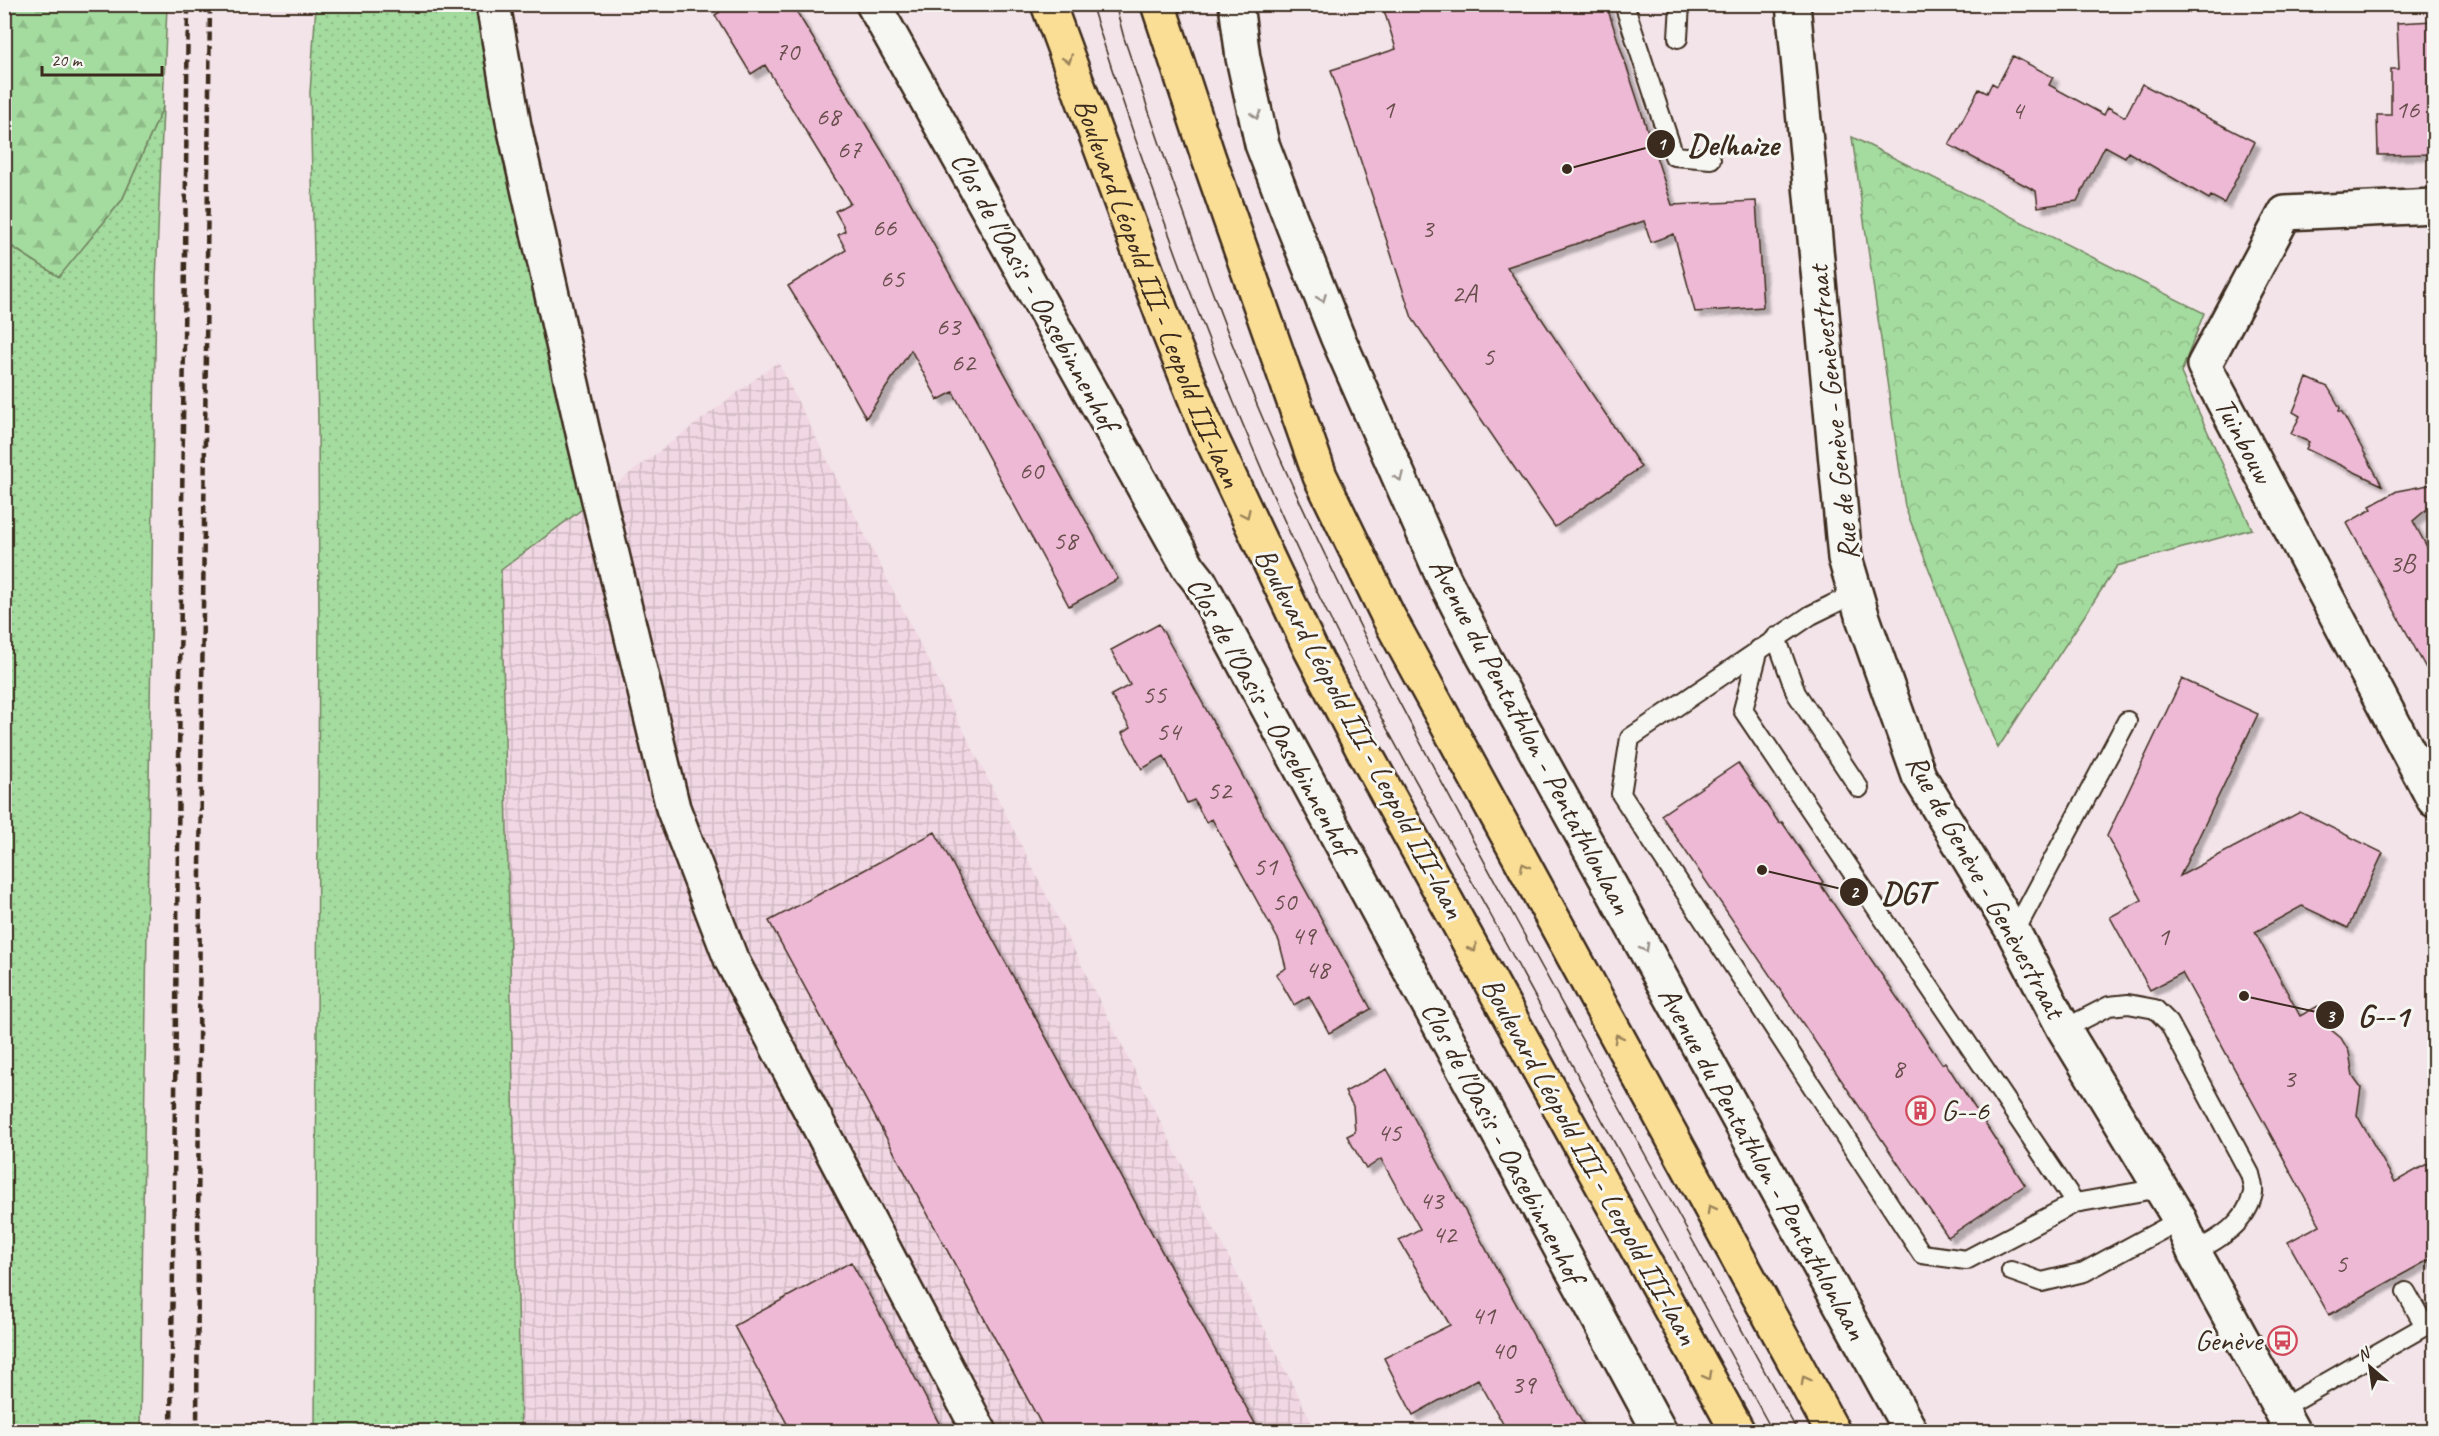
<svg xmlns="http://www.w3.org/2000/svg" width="2439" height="1436" font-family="Caveat,sans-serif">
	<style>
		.industrial { fill: url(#industrial-grid) }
		.grass { fill: url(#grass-dots); stroke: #70825e; stroke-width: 1.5 }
		.forest { fill: url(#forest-firs); stroke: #70825e; stroke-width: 1.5 }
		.park { fill: url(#park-crowns); stroke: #70825e; stroke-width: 1.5 }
		.building { fill: #edb9d4; stroke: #3b2a1e; stroke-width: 1.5; filter: url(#shadow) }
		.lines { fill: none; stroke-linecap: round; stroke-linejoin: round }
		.lane-casing { stroke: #3b2a1e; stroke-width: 22 }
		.street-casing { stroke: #3b2a1e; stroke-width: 38 }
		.primary-casing { stroke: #3b2a1e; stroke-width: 38 }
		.lane { stroke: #f6f6f2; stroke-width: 18 }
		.street { stroke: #f6f6f2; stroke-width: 33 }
		.primary { stroke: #fbde96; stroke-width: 33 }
		.tram { stroke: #3b2a1e; stroke-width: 1.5 }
		.rail { stroke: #3b2a1e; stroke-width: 4.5; stroke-dasharray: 9 4.5; stroke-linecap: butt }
		.oneway { stroke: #9b845a }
		.oneway2 { stroke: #989088 }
		.labels { text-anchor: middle; stroke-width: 6; stroke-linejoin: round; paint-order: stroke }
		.number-label { font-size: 27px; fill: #684e4c }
		.street-label { font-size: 30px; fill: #3b2a1e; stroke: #f6f6f2 }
		.poi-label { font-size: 30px; fill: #3b2a1e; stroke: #f6f6f2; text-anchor: start }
		.leader { fill: none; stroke: #3b2a1e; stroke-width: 2 }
		.callout-dot { fill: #3b2a1e; stroke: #f6f6f2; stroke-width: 2 }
		.mark-label { font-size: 18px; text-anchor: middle; font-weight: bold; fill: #fff }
		.callout-label { font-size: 32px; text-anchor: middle; font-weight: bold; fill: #3b2a1e; stroke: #f6f6f2; stroke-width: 6; stroke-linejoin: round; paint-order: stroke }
	</style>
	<defs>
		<pattern id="industrial-grid" width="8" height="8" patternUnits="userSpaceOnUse" patternTransform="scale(1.5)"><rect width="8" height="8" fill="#f1d7e3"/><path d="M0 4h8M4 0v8" fill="none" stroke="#d0b9c2"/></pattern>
		<pattern id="grass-dots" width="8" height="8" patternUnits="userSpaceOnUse" patternTransform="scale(1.5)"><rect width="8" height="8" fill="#a4db9f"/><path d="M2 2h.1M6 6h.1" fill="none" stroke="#8ebc88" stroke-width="1.8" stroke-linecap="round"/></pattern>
		<pattern id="forest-firs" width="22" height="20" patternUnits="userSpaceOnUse" patternTransform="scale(1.5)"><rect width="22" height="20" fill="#a4db9f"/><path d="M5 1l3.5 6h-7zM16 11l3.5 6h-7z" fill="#8ebc88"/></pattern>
		<pattern id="park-crowns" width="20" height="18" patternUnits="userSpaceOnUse" patternTransform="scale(1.5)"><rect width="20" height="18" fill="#a4db9f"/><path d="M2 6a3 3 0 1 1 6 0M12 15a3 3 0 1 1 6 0" fill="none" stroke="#8ebc88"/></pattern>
		<filter id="shadow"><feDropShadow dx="5.5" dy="5.5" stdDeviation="1.5" flood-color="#0004"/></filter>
	</defs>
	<rect width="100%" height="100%" fill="#f3e4e9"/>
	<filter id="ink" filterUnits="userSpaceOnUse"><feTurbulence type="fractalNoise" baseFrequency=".0167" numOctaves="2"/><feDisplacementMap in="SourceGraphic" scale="12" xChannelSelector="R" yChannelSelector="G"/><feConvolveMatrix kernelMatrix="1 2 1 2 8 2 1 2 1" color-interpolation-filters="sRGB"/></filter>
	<g filter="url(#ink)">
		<path class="industrial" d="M 778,362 L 1316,1431 L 521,1431 L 501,570 Z"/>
		<path class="grass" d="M 316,5 L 490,5 L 605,492 L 501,570 L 521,1431 L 315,1431 L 319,617 L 318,419 L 310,93 Z
			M 163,107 L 156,281 L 140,1431 L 5,1431 L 4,242 L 58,276 L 122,200 Z"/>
		<path class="forest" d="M 4,5 L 167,5 L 163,107 L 122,200 L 59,277 L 5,242 Z"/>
		<path class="park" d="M 1852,137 L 2204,313 L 2181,373 L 2252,529 L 2117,566 L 1998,748 L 1905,507 Z"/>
		<path class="building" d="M 732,4 L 792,4 L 882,151 L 1118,579 L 1069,606 L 953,392 L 938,400 L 911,350 L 866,418 L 831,355 L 788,286 L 846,250 L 838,235 L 845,231 L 844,227 L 835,211 L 850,203 L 765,65 L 751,74 L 715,15 Z
			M 1382,4 L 1606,4 L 1672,205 L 1756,201 L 1763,307 L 1695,312 L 1674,234 L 1651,242 L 1644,221 L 1507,267 L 1641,467 L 1555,527 L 1412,318 L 1331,70 L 1396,49 Z
			M 2434,21 L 2434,154 L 2378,155 L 2377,115 L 2391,115 L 2391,69 L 2399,69 L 2397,23 Z
			M 2013,56 L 2053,77 L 2049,85 L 2104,115 L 2108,107 L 2125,117 L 2142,84 L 2255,142 L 2224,203 L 2211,196 L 2209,199 L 2128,152 L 2125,157 L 2105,146 L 2077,201 L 2038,207 L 2036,191 L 1949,145 L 1979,89 L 1987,93 L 1992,83 L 1997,86 Z
			M 2307,378 L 2328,387 L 2340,408 L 2339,411 L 2342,412 L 2382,485 L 2306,449 L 2309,442 L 2291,434 L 2300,416 L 2293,412 Z
			M 2434,484 L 2434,503 L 2413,521 L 2434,560 L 2434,683 L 2347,523 L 2372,509 L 2370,506 L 2397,491 Z
			M 1159,624 L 1371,1009 L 1329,1033 L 1309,996 L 1294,1005 L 1276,974 L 1286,968 L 1279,941 L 1212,819 L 1206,822 L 1194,800 L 1187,803 L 1164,756 L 1142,769 L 1122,733 L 1130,728 L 1111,695 L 1130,685 L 1111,650 Z
			M 2182,679 L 2258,714 L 2180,876 L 2300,812 L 2383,853 L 2348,928 L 2302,906 L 2255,932 L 2300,1016 L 2318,1006 L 2324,1024 L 2341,1038 L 2349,1052 L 2353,1076 L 2361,1087 L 2357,1115 L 2395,1182 L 2434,1160 L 2434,1257 L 2329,1315 L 2288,1242 L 2320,1225 L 2182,973 L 2150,990 L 2110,917 L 2142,900 L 2107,836 Z
			M 1738,763 L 1779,823 L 1782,822 L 1823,882 L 1820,884 L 1942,1064 L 1945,1062 L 2025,1185 L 1948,1237 L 1661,815 Z
			M 935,832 L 1259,1431 L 1045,1431 L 769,921 Z
			M 1387,1069 L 1542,1351 L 1587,1431 L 1507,1431 L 1478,1379 L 1413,1415 L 1384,1358 L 1450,1325 L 1399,1240 L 1420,1229 L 1401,1195 L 1381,1159 L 1366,1169 L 1347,1136 L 1355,1132 L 1353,1106 L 1345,1092 Z
			M 851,1262 L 912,1372 L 943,1431 L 791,1431 L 734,1326 Z"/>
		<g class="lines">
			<defs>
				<path id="lane" d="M 1624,4 L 1674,156 L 1711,159
					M 1678,38 L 1680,4
					M 1856,593 L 1811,615 L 1630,738 L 1621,794 L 1922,1254 L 1966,1260 L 2075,1203 L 2161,1188
					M 1776,637 L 1796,693 L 1859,788
					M 1759,649 L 1743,710 L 2075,1203
					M 2014,933 L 2127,721
					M 2064,1029 L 2109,1006 L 2128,1004 L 2155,1009 L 2169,1023 L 2250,1174 C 2251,1179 2254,1187 2253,1193 C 2247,1223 2218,1240 2194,1252
					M 2011,1271 L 2042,1282 L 2084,1272 L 2180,1220
					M 2280,1409 L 2425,1326 L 2406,1292"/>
				<path id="street" d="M 493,4 L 514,126 L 586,446 L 673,808 L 731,959 L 980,1432
					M 873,4 L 1189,568 L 1200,582 L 1660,1432
					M 1236,4 L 1243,58 L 1262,144 L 1293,225 L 1337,336 L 1444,579 L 1483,655 L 1911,1432
					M 1793,4 L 1845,558 L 1862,615 L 1919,776 L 2014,933 L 2064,1029 L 2180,1220 L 2194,1252 L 2293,1432
					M 2434,206 L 2285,213 L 2204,365 L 2434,800"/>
				<g id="primary">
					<path id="s1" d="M 1048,4 L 1169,333 L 1208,431 L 1310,648 L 1361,746 L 1738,1432"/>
					<path d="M 1158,4 L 1208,156 L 1320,476 L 1388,616 L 1833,1432"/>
				</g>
			</defs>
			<use href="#lane" class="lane-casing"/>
			<use href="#street" class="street-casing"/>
			<use href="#primary" class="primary-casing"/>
			<use href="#lane" class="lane"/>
			<use href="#street" class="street"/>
			<use href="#primary" class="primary"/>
			<path class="tram" d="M 1091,4 C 1153,200 1223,391 1310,577 C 1364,692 1428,803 1490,914 C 1584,1087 1678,1259 1773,1432
				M 1115,4 L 1124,38 C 1168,168 1211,299 1266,426 C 1342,602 1435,771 1527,940 C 1617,1104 1708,1268 1798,1432"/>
			<path class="rail" d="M 171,1432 L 188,4
				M 197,1432 L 200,869 L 210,4"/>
		</g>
		<defs><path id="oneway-chevron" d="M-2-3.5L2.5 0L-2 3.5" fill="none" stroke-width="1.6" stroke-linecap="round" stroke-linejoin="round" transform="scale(1.5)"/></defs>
		<g class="oneway">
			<use href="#oneway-chevron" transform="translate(1068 59) rotate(70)"/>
			<use href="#oneway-chevron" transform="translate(1246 514) rotate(65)"/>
			<use href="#oneway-chevron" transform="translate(1524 867) rotate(-118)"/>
			<use href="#oneway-chevron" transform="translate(1473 948) rotate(61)"/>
			<use href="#oneway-chevron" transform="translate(1618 1038) rotate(-119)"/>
			<use href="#oneway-chevron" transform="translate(1711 1209) rotate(-119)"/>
			<use href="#oneway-chevron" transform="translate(1708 1376) rotate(61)"/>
			<use href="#oneway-chevron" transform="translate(1805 1380) rotate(-119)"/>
		</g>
		<g class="oneway2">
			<use href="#oneway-chevron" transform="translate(1256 115) rotate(77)"/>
			<use href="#oneway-chevron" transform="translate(1322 298) rotate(69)"/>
			<use href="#oneway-chevron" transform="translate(1399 477) rotate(66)"/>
			<use href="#oneway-chevron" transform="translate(1645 948) rotate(61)"/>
		</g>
	</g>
	<defs>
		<symbol id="building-ring" viewBox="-11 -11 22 22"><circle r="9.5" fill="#f6f6f2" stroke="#d1495b" stroke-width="1.5"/><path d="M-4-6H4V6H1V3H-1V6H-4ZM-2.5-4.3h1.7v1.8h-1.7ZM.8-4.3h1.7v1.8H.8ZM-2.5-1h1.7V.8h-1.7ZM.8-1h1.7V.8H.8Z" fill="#d1495b"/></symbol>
		<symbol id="bus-ring" viewBox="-11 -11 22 22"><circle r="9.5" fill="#f6f6f2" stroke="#d1495b" stroke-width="1.5"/><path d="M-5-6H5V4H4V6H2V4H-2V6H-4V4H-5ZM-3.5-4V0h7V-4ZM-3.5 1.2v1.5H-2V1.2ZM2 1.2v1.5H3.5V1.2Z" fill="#d1495b"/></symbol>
	</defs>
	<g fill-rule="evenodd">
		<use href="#building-ring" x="1904" y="1094" width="33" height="33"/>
		<use href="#bus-ring" x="2266" y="1324" width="33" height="33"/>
	</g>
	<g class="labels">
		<g class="number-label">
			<text x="787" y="60">70</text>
			<text x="1388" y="118">1</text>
			<text x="2407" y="118">16</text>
			<text x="2017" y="119">4</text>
			<text x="828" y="125">68</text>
			<text x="849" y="158">67</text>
			<text x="884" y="236">66</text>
			<text x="1427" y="237">3</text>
			<text x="892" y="287">65</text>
			<text x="1464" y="302">2A</text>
			<text x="948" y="335">63</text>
			<text x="1488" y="365">5</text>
			<text x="963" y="371">62</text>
			<text x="1031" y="479">60</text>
			<text x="1065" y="549">58</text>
			<text x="2402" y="572">3B</text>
			<text x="1154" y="703">55</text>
			<text x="1168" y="740">54</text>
			<text x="1219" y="799">52</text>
			<text x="1265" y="875">51</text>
			<text x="1284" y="910">50</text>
			<text x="1303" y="944">49</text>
			<text x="2163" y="945">1</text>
			<text x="1317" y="978">48</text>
			<text x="1898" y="1077">8</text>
			<text x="2289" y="1087">3</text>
			<text x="1389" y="1141">45</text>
			<text x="1431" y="1209">43</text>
			<text x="1444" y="1243">42</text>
			<text x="2341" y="1272">5</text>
			<text x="1483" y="1324">41</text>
			<text x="1503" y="1359">40</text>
			<text x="1523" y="1393">39</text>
		</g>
		<g class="street-label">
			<text transform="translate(1035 291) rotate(61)" y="10">Clos de l'Oasis - Oasebinnenhof</text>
			<text dy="10" stroke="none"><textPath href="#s1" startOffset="309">Boulevard Léopold III - Leopold III-laan</textPath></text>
			<text transform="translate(1833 413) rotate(-96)" y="10">Rue de Genève - Genèvestraat</text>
			<text transform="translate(2244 440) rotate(62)" y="10">Tuinbouw</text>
			<text transform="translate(1271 716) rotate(61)" y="10">Clos de l'Oasis - Oasebinnenhof</text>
			<text transform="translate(1360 733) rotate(62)" y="10">Boulevard Léopold III - Leopold III-laan</text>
			<text transform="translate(1531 736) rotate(62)" y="10">Avenue du Pentathlon - Pentathlonlaan</text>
			<text transform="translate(1986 886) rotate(61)" y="10">Rue de Genève - Genèvestraat</text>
			<text transform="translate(1503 1142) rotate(62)" y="10">Clos de l'Oasis - Oasebinnenhof</text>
			<text transform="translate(1590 1161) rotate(61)" y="10">Boulevard Léopold III - Leopold III-laan</text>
			<text transform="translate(1763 1163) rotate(61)" y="10">Avenue du Pentathlon - Pentathlonlaan</text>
		</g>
		<g class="poi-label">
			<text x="1941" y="1120">G--6</text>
			<text x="2262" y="1350" text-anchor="end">Genève</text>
		</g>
	</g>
	<path class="leader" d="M1567 169L1661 144M1762 870L1854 892M2244 996L2330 1015"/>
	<g class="callout-dot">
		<circle cx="1567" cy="169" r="6"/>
		<circle cx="1762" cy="870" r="6"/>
		<circle cx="2244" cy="996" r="6"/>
		<circle cx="1661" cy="144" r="15"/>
		<circle cx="1854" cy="892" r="15"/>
		<circle cx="2330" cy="1015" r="15"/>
	</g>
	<g class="mark-label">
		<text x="1661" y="150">1</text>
		<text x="1854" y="898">2</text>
		<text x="2330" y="1022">3</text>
	</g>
	<g class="callout-label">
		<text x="1733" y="155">Delhaize</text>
		<text x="1906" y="903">DGT</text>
		<text x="2383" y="1026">G--1</text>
	</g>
	<rect width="2439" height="1436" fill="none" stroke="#f6f6f2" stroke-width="24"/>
	<rect x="12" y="12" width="2415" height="1412" fill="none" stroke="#3b2a1e" stroke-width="2" filter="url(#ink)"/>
	<g transform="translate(2370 1367) rotate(331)" stroke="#f6f6f2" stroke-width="4.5" paint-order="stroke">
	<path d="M0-4.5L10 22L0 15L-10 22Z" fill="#3b2a1e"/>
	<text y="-9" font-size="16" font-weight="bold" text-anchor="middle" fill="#3b2a1e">N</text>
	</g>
	<path d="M42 66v9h120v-9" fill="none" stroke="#3b2a1e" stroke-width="3"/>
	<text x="51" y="66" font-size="18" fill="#3b2a1e" stroke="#f6f6f2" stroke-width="4.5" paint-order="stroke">20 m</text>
</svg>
